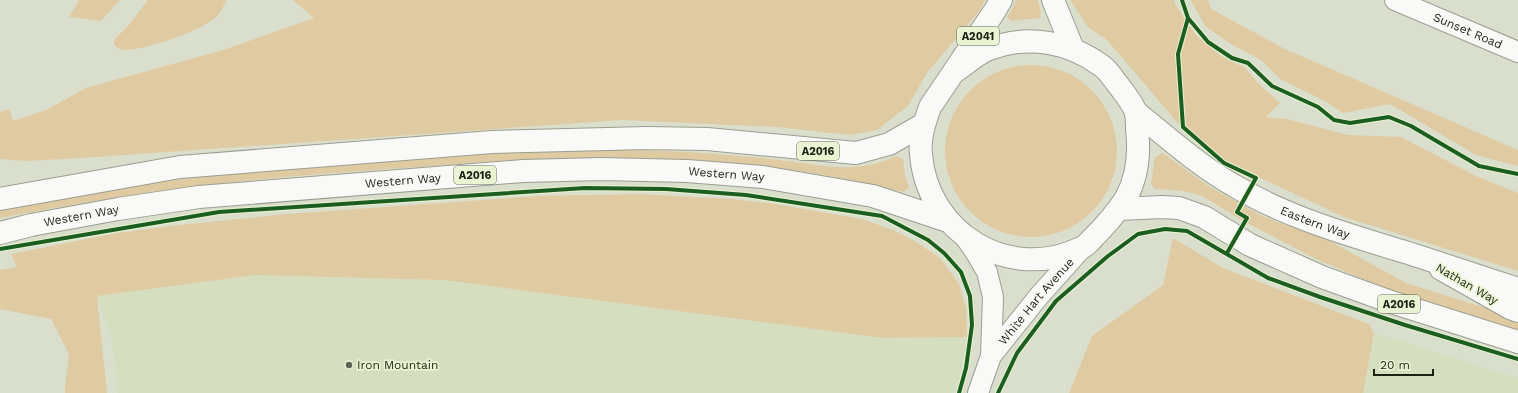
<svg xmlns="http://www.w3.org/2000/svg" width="1518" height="393" font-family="'Work Sans',sans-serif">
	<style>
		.built { fill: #d6dec0 }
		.green { fill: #e0caa2 }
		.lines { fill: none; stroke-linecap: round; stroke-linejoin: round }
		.street-casing { stroke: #9a9e90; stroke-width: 22 }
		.secondary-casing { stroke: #9a9e90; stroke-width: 24 }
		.primary-casing { stroke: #9a9e90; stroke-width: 24 }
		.street { stroke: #f9faf8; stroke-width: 20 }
		.secondary { stroke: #f9faf8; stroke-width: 22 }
		.primary { stroke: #f9faf8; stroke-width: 22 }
		.cycleway-casing { stroke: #eaf4d2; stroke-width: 6 }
		.cycleway { stroke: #1b5e20; stroke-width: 4 }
		.poi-dot { fill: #606455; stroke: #eaf4d2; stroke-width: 1.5 }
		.labels { text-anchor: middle; stroke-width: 3.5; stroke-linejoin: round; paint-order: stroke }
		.shield { fill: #eaf4d2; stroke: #5b604e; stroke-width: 1 }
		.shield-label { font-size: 11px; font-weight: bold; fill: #1e2115 }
		.street-label { font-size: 12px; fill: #1e2115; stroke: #eaf4d2 }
		.poi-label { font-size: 12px; fill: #1e2115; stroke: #eaf4d2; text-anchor: start }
	</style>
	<rect width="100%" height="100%" fill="#dadfcd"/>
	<path class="built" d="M 255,275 L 444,280 L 883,338 L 967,337 L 961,372 L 954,393 L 118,393 L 112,342 L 97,296 Z
		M 1374,333 L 1518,378 L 1518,393 L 1363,393 Z"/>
	<path class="green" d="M 79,0 L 120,0 L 101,21 L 69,17 Z
		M 148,0 L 227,0 C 224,4 222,10 219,14 C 206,30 146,50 125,50 C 120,50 117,48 114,45 L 114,40 L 129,25 Z
		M 293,0 L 985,0 L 980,10 L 927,73 L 908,106 L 877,130 L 850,135 L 776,127 L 622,120 L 82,158 L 26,161 L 0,159 L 0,112 L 9,109 L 13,121 L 46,110 L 86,88 L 223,50 L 314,18 Z
		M 1016,0 L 1038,0 L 1041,12 L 1040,18 L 1011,21 L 1009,19 L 1007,16 L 1010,13 Z
		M 1070,0 L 1174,0 L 1176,6 L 1196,35 L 1221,56 L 1245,68 L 1260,85 L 1280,103 L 1266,117 L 1287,119 L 1348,135 L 1401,137 L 1476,176 L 1518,193 L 1518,271 L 1344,217 L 1222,160 L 1176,121 L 1107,40 L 1088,27 Z
		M 1191,0 L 1208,0 L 1211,9 L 1285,49 L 1518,150 L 1518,166 L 1476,155 L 1390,104 L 1343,113 L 1325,101 L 1280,79 L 1261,60 L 1229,43 L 1205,26 Z
		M945 151a86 86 0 1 1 172 0a86 86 0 1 1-172 0Z
		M 582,149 C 627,150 671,150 716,154 C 737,156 758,157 779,160 C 821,165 857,175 896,156 L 903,159 L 905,176 L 909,188 L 903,192 C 777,159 643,154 513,160 C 476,162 440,166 403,168 C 353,172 303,175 253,180 C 168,188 84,202 0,218 L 0,210 L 82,194 L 184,179 L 252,172 L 511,152 Z
		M 1163,153 L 1208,186 L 1262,216 L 1330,241 L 1406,283 L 1518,318 L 1518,330 L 1382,287 L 1318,260 L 1243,221 L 1202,196 L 1184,191 L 1155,189 L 1151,184 L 1155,157 Z
		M 642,194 L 732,199 L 775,204 L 862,219 L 893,230 L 915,241 L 940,258 L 959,284 L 966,308 L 967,337 L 883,338 L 444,280 L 255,275 L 97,296 L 107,393 L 65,393 L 65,388 L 69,354 L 51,319 L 0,309 L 0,270 L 17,267 L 11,254 L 111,234 L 170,226 L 287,214 L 538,196 Z
		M 1173,238 L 1223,268 L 1369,324 L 1374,333 L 1363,393 L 1069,393 L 1092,336 L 1163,285 Z"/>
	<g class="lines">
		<defs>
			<g id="street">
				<path id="s1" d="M 1395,0 L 1518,52"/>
				<path d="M 965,237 L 976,253 L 987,272 L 993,297 L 991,356 L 978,393"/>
				<path id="s2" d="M 991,356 L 1039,296 L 1082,248"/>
			</g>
			<path id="secondary" d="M 1441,269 L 1510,308 L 1518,311"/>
			<g id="primary">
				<path d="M 1053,0 L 1073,49"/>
				<path d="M 954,72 C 965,65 978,53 989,49 C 1029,34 1069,42 1102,66 C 1109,71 1114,80 1119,86 C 1125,94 1131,101 1135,110 C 1137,116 1137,123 1137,129 C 1140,154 1138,176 1126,198 C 1116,214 1104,227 1091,240 C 1088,243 1085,247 1081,248 C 1009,283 927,233 921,154 C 919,138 925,121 930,107 L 994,12 L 1001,0"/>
				<path id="s3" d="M 1136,112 C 1167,137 1198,165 1233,185 C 1286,217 1346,234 1405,252 C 1443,264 1480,277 1518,289"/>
				<path d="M 0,199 L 180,167 L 492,142 L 647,138 L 707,139 L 856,153 L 889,144 L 924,124"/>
				<path d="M 1119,209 L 1162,207 L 1179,208 L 1204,217 L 1250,245 L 1322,277 L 1391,302 L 1518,342"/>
				<path id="s4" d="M 0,233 L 31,225 L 118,209 L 199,197 L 523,171 L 602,169 L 687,171 L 763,177 L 873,196 L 948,221"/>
			</g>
		</defs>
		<use href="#street" class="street-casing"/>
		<use href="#secondary" class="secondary-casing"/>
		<use href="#primary" class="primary-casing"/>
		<use href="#street" class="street"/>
		<use href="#secondary" class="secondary"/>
		<use href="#primary" class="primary"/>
		<defs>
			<path id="cycleway" d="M 1182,0 L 1188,18 L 1208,42 L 1232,58 L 1248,63 L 1272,86 L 1318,107 L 1334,120 L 1350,123 L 1389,117 L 1411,126 L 1479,166 L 1518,174
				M 1188,18 L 1178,54 L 1183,127 L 1224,163 L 1256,178 L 1237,212 L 1247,218 L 1227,253
				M 0,249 L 219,212 L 585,188 L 666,189 L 746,195 L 882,216 L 928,240 L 944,253 L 961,272 L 970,296 L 972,325 L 966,368 L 959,393
				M 998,393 L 1017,353 L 1056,301 L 1108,256 L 1138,234 L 1165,229 L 1187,231 L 1268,278 L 1320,297 L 1405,325 L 1518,359"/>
		</defs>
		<use href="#cycleway" class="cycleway-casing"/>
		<use href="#cycleway" class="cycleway"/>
	</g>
	<circle class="poi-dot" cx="349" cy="365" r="4"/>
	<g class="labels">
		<g class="shield">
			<rect x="957" y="27" width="42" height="18" rx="3"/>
			<rect x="797" y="142" width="42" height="18" rx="3"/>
			<rect x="454" y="166" width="42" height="18" rx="3"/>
			<rect x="1378" y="295" width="42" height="18" rx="3"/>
		</g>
		<g class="shield-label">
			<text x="978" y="40">A2041</text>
			<text x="818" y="155">A2016</text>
			<text x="475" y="179">A2016</text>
			<text x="1399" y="308">A2016</text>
		</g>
		<g class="street-label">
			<text dy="4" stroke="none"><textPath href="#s1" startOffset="79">Sunset Road</textPath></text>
			<text dy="4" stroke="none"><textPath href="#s4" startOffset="731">Western Way</textPath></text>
			<text dy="4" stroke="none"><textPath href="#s4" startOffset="407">Western Way</textPath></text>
			<text dy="4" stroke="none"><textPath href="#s4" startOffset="83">Western Way</textPath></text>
			<text dy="4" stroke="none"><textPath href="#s3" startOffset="212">Eastern Way</textPath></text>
			<text transform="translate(1467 284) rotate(30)" y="4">Nathan Way</text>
			<text dy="4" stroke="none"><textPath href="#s2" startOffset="71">White Hart Avenue</textPath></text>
		</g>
		<g class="poi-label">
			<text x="357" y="369">Iron Mountain</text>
		</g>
	</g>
	<path d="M1374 369v6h59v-6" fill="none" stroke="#1e2115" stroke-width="2"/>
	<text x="1380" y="369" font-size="12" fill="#1e2115" stroke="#eaf4d2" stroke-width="3" paint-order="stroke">20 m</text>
</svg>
